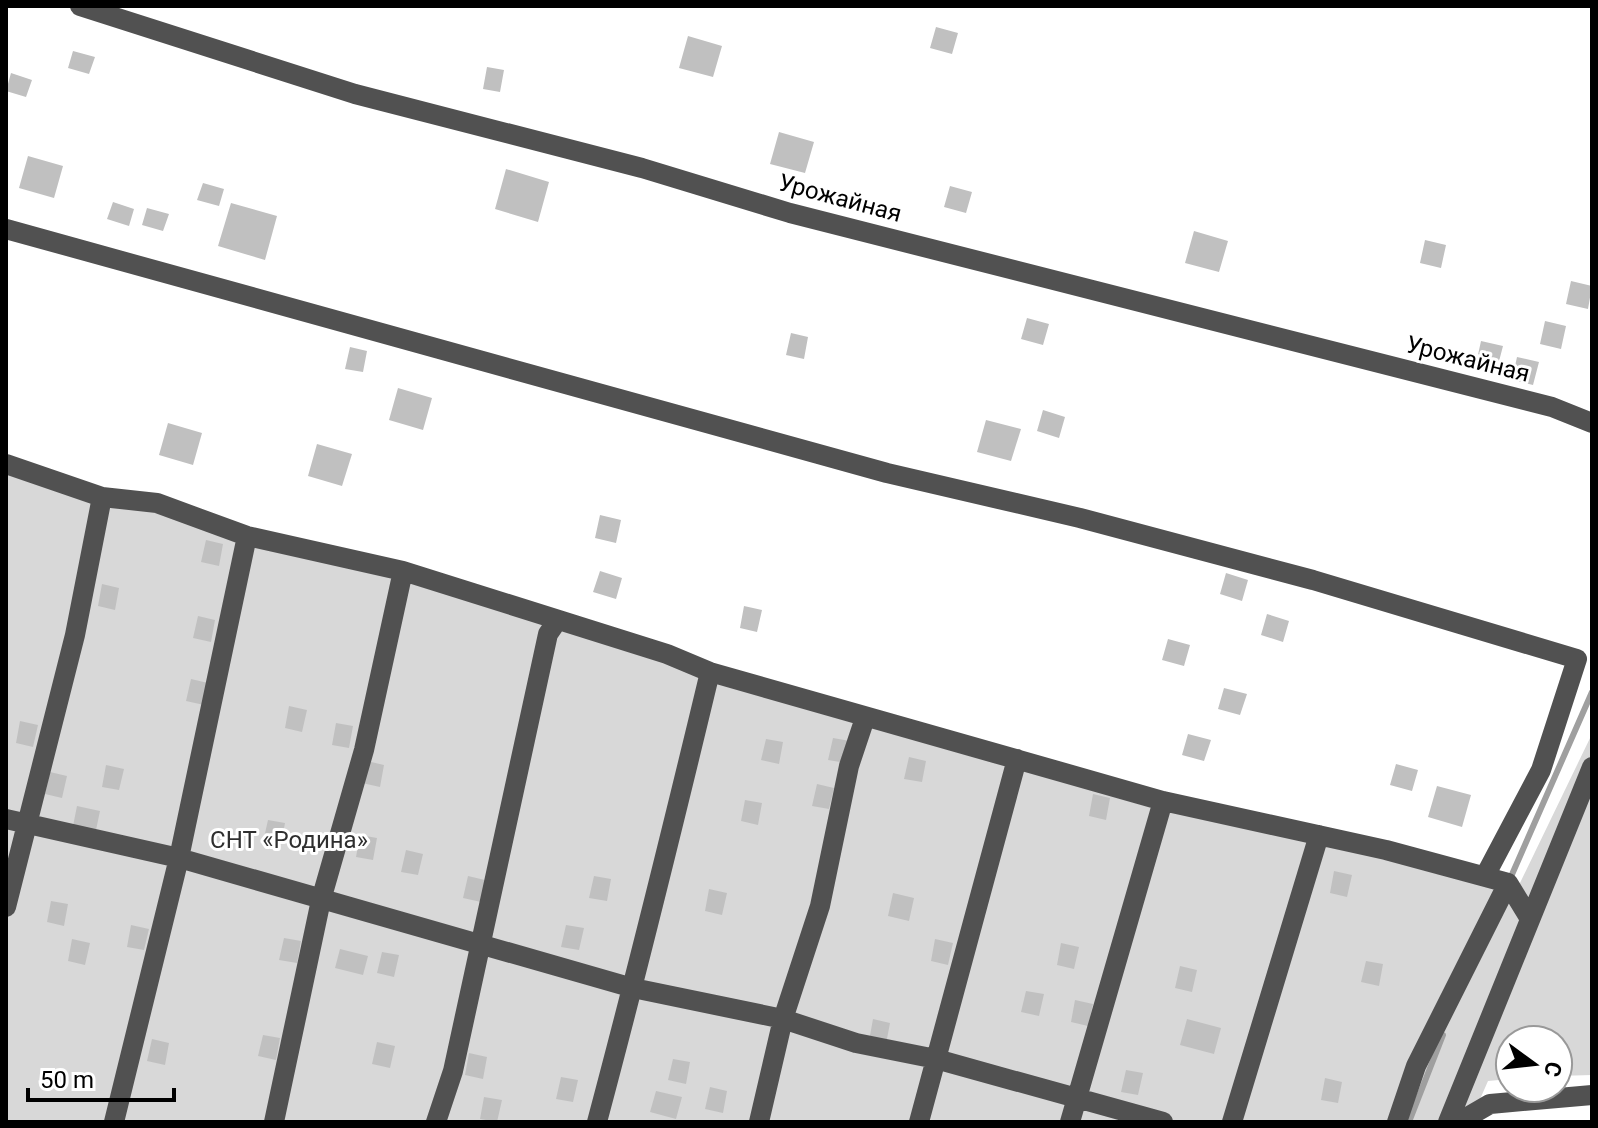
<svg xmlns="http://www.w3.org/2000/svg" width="1598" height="1128" font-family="Roboto,sans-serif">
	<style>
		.green { fill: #d8d8d8 }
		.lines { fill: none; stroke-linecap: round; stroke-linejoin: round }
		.stream { stroke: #9f9f9f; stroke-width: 6 }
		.building { fill: #c0c0c0 }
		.minor { stroke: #515151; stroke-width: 20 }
		.labels { text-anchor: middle; stroke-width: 6; stroke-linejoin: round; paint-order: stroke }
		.street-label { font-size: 24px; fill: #000; stroke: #fff }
		.park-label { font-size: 24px; fill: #2f2f2f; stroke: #fff }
	</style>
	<rect width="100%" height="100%" fill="#fff"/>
	<path class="green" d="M 6,459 L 638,653 L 1519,885 L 1592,734 L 1592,1075 L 1558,1076 L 1558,1040 L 1510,1040 L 1510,1079 L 1488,1081 L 1470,1122 L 6,1122 Z"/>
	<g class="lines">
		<path class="stream" d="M 1510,879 L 1592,692
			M 1409,1122 L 1443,1035"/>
	</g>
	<path class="building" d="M 936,27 L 958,33 L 952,54 L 930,48 Z
		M 688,36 L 722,46 L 713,77 L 679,68 Z
		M 73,51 L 95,57 L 89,74 L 68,68 Z
		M 487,67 L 504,70 L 500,92 L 483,89 Z
		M 11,73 L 32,80 L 26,97 L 6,91 Z
		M 779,132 L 814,142 L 805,173 L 770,164 Z
		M 28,156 L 63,166 L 54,198 L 19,188 Z
		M 506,169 L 549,182 L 538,222 L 495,209 Z
		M 203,183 L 224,189 L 219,206 L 197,200 Z
		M 950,186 L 972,192 L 966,213 L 944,207 Z
		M 113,202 L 134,209 L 129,226 L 107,219 Z
		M 231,203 L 277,216 L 265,260 L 218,246 Z
		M 147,208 L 169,214 L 163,231 L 142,225 Z
		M 1194,231 L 1228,241 L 1219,272 L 1185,263 Z
		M 1425,240 L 1446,245 L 1441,268 L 1420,263 Z
		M 1571,281 L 1592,286 L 1588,309 L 1566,304 Z
		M 1027,318 L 1049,324 L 1043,345 L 1021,339 Z
		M 1545,321 L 1566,326 L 1561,349 L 1540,344 Z
		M 791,333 L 808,337 L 804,359 L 786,355 Z
		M 1481,341 L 1503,346 L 1497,369 L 1476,364 Z
		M 350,347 L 367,351 L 363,372 L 345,369 Z
		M 1517,357 L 1539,362 L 1533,385 L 1512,380 Z
		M 398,388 L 432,398 L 423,430 L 389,420 Z
		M 1043,410 L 1065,417 L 1059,438 L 1037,431 Z
		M 986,420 L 1021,429 L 1011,461 L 977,452 Z
		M 168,423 L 202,433 L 193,465 L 159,455 Z
		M 317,444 L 352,454 L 342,486 L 308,476 Z
		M 600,515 L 621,520 L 616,543 L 595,538 Z
		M 206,540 L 223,544 L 219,566 L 201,562 Z
		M 600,571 L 622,578 L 616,599 L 593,592 Z
		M 1226,573 L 1248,580 L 1242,601 L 1220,594 Z
		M 102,584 L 119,588 L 115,610 L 98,606 Z
		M 744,606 L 762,610 L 757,632 L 740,628 Z
		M 1267,614 L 1289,621 L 1283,642 L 1261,635 Z
		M 198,616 L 215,620 L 211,642 L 193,638 Z
		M 1168,639 L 1190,645 L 1184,666 L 1162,660 Z
		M 191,679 L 208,683 L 204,705 L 186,701 Z
		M 1224,688 L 1247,694 L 1240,715 L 1218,709 Z
		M 289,706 L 307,710 L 302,732 L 285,728 Z
		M 20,721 L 38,725 L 33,747 L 16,743 Z
		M 336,723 L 353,726 L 349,748 L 332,745 Z
		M 1188,734 L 1211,740 L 1204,761 L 1182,755 Z
		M 833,738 L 850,741 L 846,763 L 828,760 Z
		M 766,739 L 783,742 L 779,764 L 761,760 Z
		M 909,757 L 926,761 L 922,782 L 904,779 Z
		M 367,761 L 384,765 L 380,787 L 362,783 Z
		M 1396,764 L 1418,770 L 1412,791 L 1390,785 Z
		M 106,765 L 124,769 L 119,790 L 102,787 Z
		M 50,772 L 67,776 L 62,798 L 45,794 Z
		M 817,784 L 834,788 L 829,809 L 812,806 Z
		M 1437,786 L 1471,795 L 1462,827 L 1428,817 Z
		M 1093,794 L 1110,798 L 1106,820 L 1089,816 Z
		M 745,800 L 762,803 L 758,825 L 741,821 Z
		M 77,806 L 100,811 L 96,830 L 73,826 Z
		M 268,820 L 285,823 L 281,845 L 263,842 Z
		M 360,835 L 377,838 L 373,860 L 356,857 Z
		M 406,850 L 423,854 L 418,875 L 401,872 Z
		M 1334,871 L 1352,875 L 1347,897 L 1330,893 Z
		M 468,876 L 485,880 L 481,902 L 463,898 Z
		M 594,876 L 611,879 L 607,901 L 589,898 Z
		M 709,889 L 727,893 L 722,915 L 705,911 Z
		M 893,893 L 914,898 L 909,921 L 888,916 Z
		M 51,901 L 68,904 L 64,926 L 47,922 Z
		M 131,925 L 149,929 L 144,950 L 127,947 Z
		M 566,925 L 584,928 L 579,950 L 561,947 Z
		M 284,938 L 301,941 L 297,963 L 279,960 Z
		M 72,939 L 90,943 L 85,965 L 68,961 Z
		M 935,939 L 953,943 L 948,965 L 931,961 Z
		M 1061,943 L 1079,947 L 1074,969 L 1057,965 Z
		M 340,949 L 368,956 L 363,975 L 335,968 Z
		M 382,952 L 399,955 L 394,977 L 377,973 Z
		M 1366,961 L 1383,964 L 1379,986 L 1361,982 Z
		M 1180,966 L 1197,970 L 1192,992 L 1175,988 Z
		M 1026,991 L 1044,994 L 1039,1016 L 1021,1012 Z
		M 1075,1000 L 1093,1004 L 1088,1026 L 1071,1022 Z
		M 873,1019 L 890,1023 L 886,1044 L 869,1041 Z
		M 1187,1019 L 1221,1028 L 1214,1054 L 1180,1045 Z
		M 263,1035 L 280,1038 L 276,1060 L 258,1056 Z
		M 152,1039 L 169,1043 L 165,1065 L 147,1061 Z
		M 377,1042 L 395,1046 L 390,1068 L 372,1064 Z
		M 469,1053 L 487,1057 L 483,1079 L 465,1075 Z
		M 673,1059 L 690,1062 L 686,1084 L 668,1080 Z
		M 1126,1070 L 1143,1073 L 1138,1095 L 1121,1092 Z
		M 561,1077 L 578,1080 L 573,1102 L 556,1099 Z
		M 1325,1078 L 1342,1082 L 1338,1103 L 1321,1100 Z
		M 710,1087 L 727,1091 L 723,1113 L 705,1109 Z
		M 656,1091 L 682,1097 L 676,1119 L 650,1112 Z
		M 484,1097 L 502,1100 L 497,1122 L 480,1119 Z"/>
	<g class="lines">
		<path class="minor" d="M 80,6 L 355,94 L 642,168 L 790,213 L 1552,407 L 1592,423
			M 6,229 L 887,473 L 1080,518 L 1313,580 L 1577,659 L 1541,770 L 1485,876
			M 6,464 L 102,497 L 157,503 L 247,536 L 403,571 L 667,654 L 710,672 L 1163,801 L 1386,850 L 1508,883 L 1530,919
			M 6,819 L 179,858 L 633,988 L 783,1019 L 856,1043 L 936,1059 L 1163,1122
			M 6,907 L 75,635 L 102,497
			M 114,1122 L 179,858 L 247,536
			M 274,1122 L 321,900 L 364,750 L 403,571
			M 436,1122 L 453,1071 L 548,634 L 557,621
			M 597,1122 C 637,972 674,822 710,672
			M 759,1122 L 783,1019 L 820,906 L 849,766 L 865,718
			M 919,1122 L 1017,759
			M 1070,1122 L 1163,801
			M 1232,1122 L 1319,835
			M 1397,1122 L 1416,1066 L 1508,883
			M 1448,1122 L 1592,767
			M 1459,1122 L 1490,1104 L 1592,1095"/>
	</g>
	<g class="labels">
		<g class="street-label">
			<text transform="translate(840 198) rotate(15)" y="8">Урожайная</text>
			<text transform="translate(1468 359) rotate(14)" y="8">Урожайная</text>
		</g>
		<g class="park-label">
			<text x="289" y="848">СНТ «Родина»</text>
		</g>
	</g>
	<rect width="1598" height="1128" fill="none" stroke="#000000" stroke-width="16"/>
	<g transform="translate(1534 1064) rotate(105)"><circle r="38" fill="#ffffff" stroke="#999999" stroke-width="2"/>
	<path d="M0-6L14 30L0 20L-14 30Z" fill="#000000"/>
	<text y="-12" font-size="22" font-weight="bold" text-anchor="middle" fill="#000000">С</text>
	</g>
	<path d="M28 1088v12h146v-12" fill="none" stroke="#000000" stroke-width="4"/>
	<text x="40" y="1088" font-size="24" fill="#000000" stroke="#ffffff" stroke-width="6" paint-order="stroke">50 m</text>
</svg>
